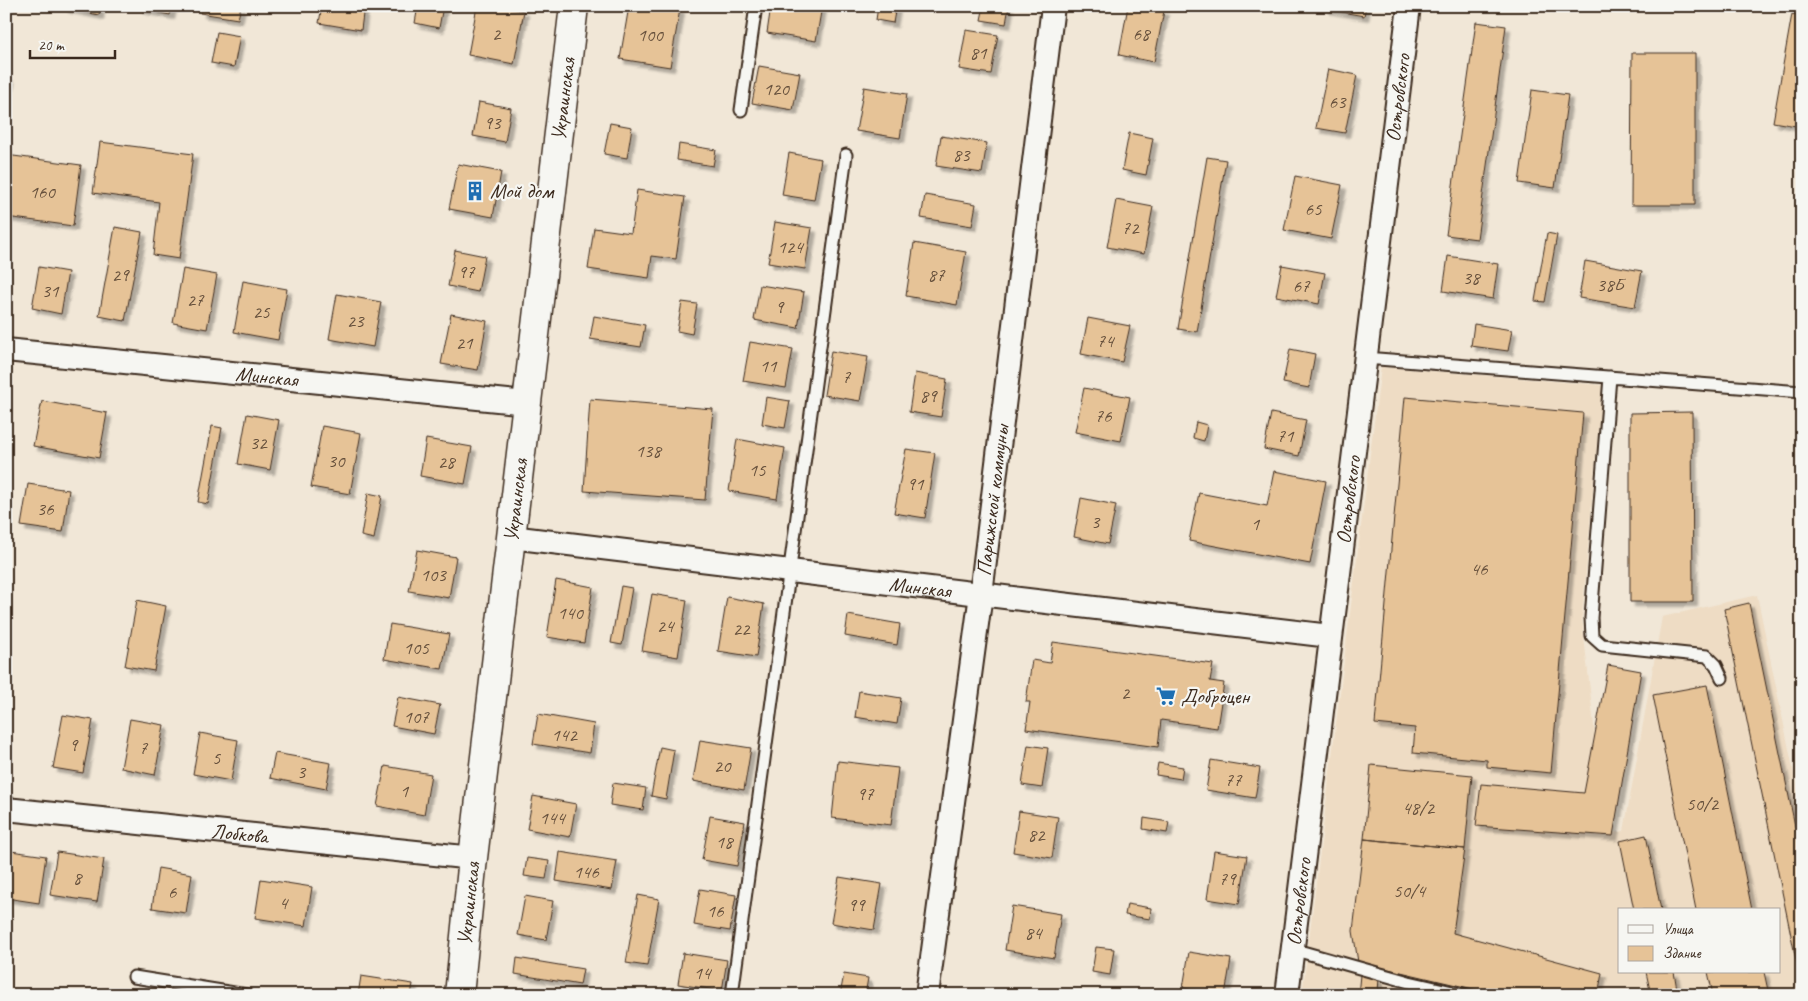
<svg xmlns="http://www.w3.org/2000/svg" width="1808" height="1001" font-family="Caveat,sans-serif">
	<style>
		.built { fill: #eedcc4; fill-rule: evenodd }
		.building { fill: #e6c397; stroke: #3b2a1e; filter: url(#shadow) }
		.lines { fill: none; stroke-linecap: round; stroke-linejoin: round }
		.service-casing { stroke: #3b2a1e; stroke-width: 15 }
		.minor-casing { stroke: #3b2a1e; stroke-width: 26 }
		.tertiary-casing { stroke: #3b2a1e; stroke-width: 31 }
		.service { stroke: #f6f6f2; stroke-width: 11 }
		.minor { stroke: #f6f6f2; stroke-width: 22 }
		.tertiary { stroke: #f6f6f2; stroke-width: 28 }
		.labels { text-anchor: middle; stroke-width: 4.5; stroke-linejoin: round; paint-order: stroke }
		.number-label { font-size: 19px; fill: #66503c }
		.street-label { font-size: 21px; fill: #3b2a1e; stroke: #f6f6f2 }
		.poi-label { font-size: 21px; fill: #3b2a1e; stroke: #f6f6f2; text-anchor: start }
	</style>
	<defs>
		<filter id="shadow"><feDropShadow dx="4.5" dy="4.5" stdDeviation="1" flood-color="#0004"/></filter>
	</defs>
	<rect width="100%" height="100%" fill="#f1e7d7"/>
	<filter id="ink" filterUnits="userSpaceOnUse"><feTurbulence type="fractalNoise" baseFrequency=".02" numOctaves="2"/><feDisplacementMap in="SourceGraphic" scale="10" xChannelSelector="R" yChannelSelector="G"/><feConvolveMatrix kernelMatrix="1 2 1 2 8 2 1 2 1" color-interpolation-filters="sRGB"/></filter>
	<g filter="url(#ink)">
		<path class="built" d="M 1381,367 L 1602,385 L 1582,618 L 1606,834 L 1624,831 L 1662,617 L 1757,595 L 1802,812 L 1802,995 L 1302,995 ZM 1619,910 L 1779,910 L 1779,972 L 1619,972 Z"/>
		<path class="building" d="M 64,6 L 100,6 L 99,15 L 64,8 Z
			M 139,6 L 172,6 L 170,15 L 139,9 Z
			M 202,6 L 241,6 L 238,19 L 200,13 Z
			M 322,6 L 364,6 L 361,30 L 319,23 Z
			M 418,6 L 443,6 L 439,28 L 415,23 Z
			M 477,6 L 497,6 L 524,11 L 514,64 L 468,55 Z
			M 629,6 L 666,6 L 680,9 L 670,67 L 620,59 Z
			M 771,6 L 822,6 L 816,41 L 767,33 Z
			M 878,6 L 896,6 L 893,23 L 876,20 Z
			M 984,6 L 1009,6 L 1006,24 L 981,20 Z
			M 1128,6 L 1141,6 L 1164,11 L 1154,62 L 1119,55 Z
			M 1325,6 L 1366,6 L 1364,16 L 1325,9 Z
			M 1792,14 L 1802,16 L 1802,127 L 1773,122 Z
			M 1476,22 L 1506,26 L 1477,239 L 1446,235 Z
			M 966,30 L 998,35 L 991,74 L 959,69 Z
			M 217,32 L 240,36 L 234,67 L 211,63 Z
			M 1632,53 L 1695,53 L 1695,205 L 1631,205 Z
			M 759,66 L 800,73 L 793,110 L 752,103 Z
			M 1328,69 L 1357,75 L 1345,133 L 1316,128 Z
			M 6,77 L 10,78 L 6,100 Z
			M 864,87 L 907,94 L 900,138 L 856,131 Z
			M 1532,90 L 1568,95 L 1555,188 L 1519,183 Z
			M 479,102 L 511,108 L 505,142 L 473,136 Z
			M 610,123 L 632,127 L 627,158 L 604,154 Z
			M 1129,133 L 1153,138 L 1146,175 L 1122,170 Z
			M 941,136 L 987,143 L 982,173 L 936,166 Z
			M 100,142 L 193,154 L 179,259 L 153,255 L 159,202 L 93,193 Z
			M 679,144 L 716,150 L 713,166 L 677,160 Z
			M 789,153 L 821,159 L 814,200 L 782,195 Z
			M 6,155 L 81,165 L 73,226 L 6,217 Z
			M 1207,157 L 1226,160 L 1197,332 L 1178,329 Z
			M 458,164 L 501,172 L 493,217 L 449,209 Z
			M 1295,176 L 1342,185 L 1331,239 L 1284,230 Z
			M 637,190 L 685,197 L 676,259 L 652,256 L 649,278 L 588,269 L 594,228 L 631,233 Z
			M 925,195 L 976,204 L 972,226 L 921,218 Z
			M 1116,200 L 1153,207 L 1144,254 L 1107,247 Z
			M 775,222 L 812,228 L 805,269 L 768,263 Z
			M 115,227 L 142,232 L 125,321 L 99,316 Z
			M 1547,233 L 1557,235 L 1545,302 L 1535,301 Z
			M 914,243 L 966,252 L 957,305 L 906,296 Z
			M 455,250 L 485,256 L 478,292 L 448,286 Z
			M 1448,256 L 1498,264 L 1493,299 L 1443,291 Z
			M 1585,261 L 1642,271 L 1635,307 L 1579,298 Z
			M 1282,265 L 1325,273 L 1319,304 L 1276,296 Z
			M 39,267 L 68,272 L 61,314 L 32,308 Z
			M 183,269 L 217,275 L 207,329 L 173,323 Z
			M 243,281 L 287,289 L 278,340 L 234,332 Z
			M 760,285 L 804,292 L 798,328 L 754,320 Z
			M 337,294 L 381,302 L 373,347 L 329,339 Z
			M 682,302 L 697,304 L 692,334 L 677,331 Z
			M 451,314 L 487,321 L 478,370 L 441,364 Z
			M 594,316 L 645,325 L 641,347 L 590,339 Z
			M 1088,318 L 1130,326 L 1122,362 L 1081,354 Z
			M 1474,324 L 1512,330 L 1508,351 L 1471,346 Z
			M 750,342 L 793,349 L 786,388 L 743,381 Z
			M 1290,349 L 1315,354 L 1309,388 L 1283,383 Z
			M 831,351 L 868,357 L 860,401 L 824,395 Z
			M 915,373 L 947,379 L 941,417 L 909,412 Z
			M 1084,388 L 1130,397 L 1121,441 L 1075,432 Z
			M 766,397 L 790,401 L 785,428 L 762,424 Z
			M 1405,397 L 1583,413 L 1551,773 L 1487,767 L 1487,760 L 1413,753 L 1415,728 L 1375,724 Z
			M 590,399 L 713,409 L 705,500 L 584,491 Z
			M 42,401 L 107,413 L 99,458 L 33,446 Z
			M 1692,412 L 1693,602 L 1630,602 L 1630,413 Z
			M 1271,413 L 1306,420 L 1299,456 L 1264,449 Z
			M 247,414 L 279,420 L 270,470 L 238,464 Z
			M 1196,422 L 1207,425 L 1204,441 L 1193,438 Z
			M 212,426 L 222,428 L 208,504 L 198,502 Z
			M 322,426 L 361,433 L 350,494 L 311,487 Z
			M 426,439 L 472,447 L 465,484 L 420,476 Z
			M 737,439 L 785,448 L 777,499 L 729,491 Z
			M 906,449 L 935,453 L 925,518 L 894,513 Z
			M 1274,471 L 1326,481 L 1310,564 L 1189,541 L 1199,493 L 1267,506 Z
			M 28,484 L 69,490 L 63,532 L 21,526 Z
			M 368,493 L 382,496 L 374,539 L 361,536 Z
			M 1081,498 L 1116,505 L 1108,544 L 1074,537 Z
			M 417,550 L 456,557 L 449,598 L 409,591 Z
			M 556,580 L 593,587 L 584,643 L 547,637 Z
			M 621,586 L 632,588 L 622,645 L 611,643 Z
			M 652,594 L 687,600 L 678,657 L 642,651 Z
			M 727,597 L 764,604 L 756,657 L 718,651 Z
			M 137,600 L 166,606 L 154,671 L 125,666 Z
			M 1749,603 L 1802,860 L 1802,989 L 1724,609 Z
			M 848,615 L 900,624 L 897,645 L 845,636 Z
			M 390,624 L 449,634 L 442,669 L 384,659 Z
			M 1053,642 L 1213,664 L 1210,681 L 1224,683 L 1217,728 L 1161,720 L 1158,747 L 1026,729 L 1030,702 L 1026,702 L 1032,660 L 1050,663 Z
			M 1608,665 L 1641,671 L 1613,836 L 1476,826 L 1481,784 L 1584,793 Z
			M 1707,685 L 1752,910 L 1696,910 L 1653,695 Z
			M 859,691 L 901,698 L 897,724 L 855,717 Z
			M 398,697 L 440,705 L 434,734 L 392,726 Z
			M 538,714 L 594,724 L 590,753 L 533,744 Z
			M 63,715 L 93,720 L 83,773 L 53,768 Z
			M 130,719 L 164,725 L 155,775 L 121,768 Z
			M 200,733 L 238,740 L 231,781 L 193,774 Z
			M 700,740 L 751,748 L 744,790 L 693,781 Z
			M 1028,745 L 1048,748 L 1042,788 L 1022,785 Z
			M 660,747 L 674,750 L 666,799 L 651,796 Z
			M 275,753 L 331,763 L 326,789 L 270,778 Z
			M 1211,760 L 1260,768 L 1255,798 L 1206,790 Z
			M 838,761 L 898,768 L 891,825 L 832,818 Z
			M 1158,763 L 1183,767 L 1181,779 L 1156,775 Z
			M 1371,765 L 1472,775 L 1465,849 L 1364,839 Z
			M 385,766 L 431,774 L 424,815 L 377,806 Z
			M 613,783 L 646,788 L 643,810 L 610,805 Z
			M 533,796 L 576,804 L 570,837 L 527,829 Z
			M 1019,811 L 1058,817 L 1052,858 L 1013,852 Z
			M 710,816 L 745,822 L 737,866 L 702,860 Z
			M 1144,818 L 1169,822 L 1167,833 L 1143,829 Z
			M 1646,835 L 1661,910 L 1634,910 L 1620,841 Z
			M 1364,839 L 1465,849 L 1453,933 L 1602,973 L 1598,995 L 1499,995 L 1358,962 L 1353,931 Z
			M 11,851 L 46,856 L 39,903 L 6,898 L 6,886 Z
			M 1214,851 L 1247,856 L 1239,904 L 1207,899 Z
			M 57,852 L 104,859 L 97,902 L 50,895 Z
			M 560,852 L 617,861 L 612,890 L 556,881 Z
			M 527,858 L 549,861 L 546,879 L 524,876 Z
			M 158,868 L 192,874 L 186,913 L 152,908 Z
			M 839,877 L 882,884 L 874,930 L 831,923 Z
			M 261,879 L 312,887 L 306,926 L 255,918 Z
			M 700,889 L 736,895 L 730,931 L 694,925 Z
			M 638,895 L 659,899 L 647,966 L 626,963 Z
			M 525,896 L 553,901 L 546,940 L 518,935 Z
			M 1127,904 L 1151,908 L 1150,919 L 1125,915 Z
			M 1012,906 L 1061,914 L 1054,958 L 1005,950 Z
			M 1096,947 L 1114,949 L 1110,975 L 1092,972 Z
			M 1189,952 L 1231,959 L 1225,995 L 1183,988 Z
			M 683,953 L 727,960 L 722,991 L 678,984 Z
			M 517,958 L 583,969 L 580,985 L 515,974 Z
			M 1646,972 L 1674,972 L 1678,995 L 1651,995 Z
			M 1708,972 L 1764,972 L 1769,995 L 1713,995 Z
			M 844,974 L 868,978 L 865,995 L 840,995 Z
			M 1360,975 L 1379,979 L 1378,991 L 1408,995 L 1358,995 Z
			M 361,976 L 413,984 L 411,995 L 358,995 Z"/>
		<g class="lines">
			<defs>
				<path id="service" d="M 741,110 L 756,6
					M 1365,358 L 1802,392
					M 1610,377 L 1591,618 L 1592,636 L 1602,645 L 1707,656 L 1716,665 L 1722,678
					M 1292,949 L 1409,982 L 1466,995
					M 134,977 L 247,995
					M 732,995 L 846,155"/>
				<g id="minor">
					<path id="s1" d="M 6,350 L 527,403"/>
					<path id="s2" d="M 511,537 C 784,572 1057,603 1330,636"/>
					<path id="s3" d="M 6,809 L 473,858"/>
					<path id="s4" d="M 927,995 L 981,594 L 1053,6"/>
					<path id="s5" d="M 1287,995 L 1409,6"/>
				</g>
				<g id="tertiary">
					<path id="s6" d="M 459,995 L 473,858 L 574,6"/>
				</g>
			</defs>
			<use href="#service" class="service-casing"/>
			<use href="#minor" class="minor-casing"/>
			<use href="#tertiary" class="tertiary-casing"/>
			<use href="#service" class="service"/>
			<use href="#minor" class="minor"/>
			<use href="#tertiary" class="tertiary"/>
		</g>
	</g>
	<defs>
		<symbol id="building-bare" viewBox="-9 -9 18 18"><path d="M-4-6H4V6H1V3H-1V6H-4ZM-2.5-4.3h1.7v1.8h-1.7ZM.8-4.3h1.7v1.8H.8ZM-2.5-1h1.7V.8h-1.7ZM.8-1h1.7V.8H.8Z" fill="#1f6fb2" stroke="#f6f6f2" stroke-width="2.5" paint-order="stroke"/></symbol>
		<symbol id="supermarket-bare" viewBox="-9 -9 18 18"><path d="M-6-5.5h2.5l.6 2H6L4.5 2H-2.5L-4.4-4H-6ZM-1.5 3.2a1.3 1.3 0 1 0 .1 0ZM3 3.2a1.3 1.3 0 1 0 .1 0Z" fill="#1f6fb2" stroke="#f6f6f2" stroke-width="2.5" paint-order="stroke"/></symbol>
	</defs>
	<g fill-rule="evenodd">
		<use href="#building-bare" x="461" y="177" width="28" height="28"/>
		<use href="#supermarket-bare" x="1152" y="682" width="28" height="28"/>
	</g>
	<g class="labels">
		<g class="number-label">
			<text x="496" y="40">2</text>
			<text x="1141" y="40">68</text>
			<text x="650" y="41">100</text>
			<text x="978" y="59">81</text>
			<text x="776" y="95">120</text>
			<text x="1337" y="108">63</text>
			<text x="492" y="129">93</text>
			<text x="961" y="161">83</text>
			<text x="42" y="198">160</text>
			<text x="1313" y="215">65</text>
			<text x="1130" y="234">72</text>
			<text x="790" y="253">124</text>
			<text x="466" y="278">97</text>
			<text x="120" y="281">29</text>
			<text x="936" y="281">87</text>
			<text x="1471" y="284">38</text>
			<text x="1610" y="291">38Б</text>
			<text x="1301" y="292">67</text>
			<text x="50" y="297">31</text>
			<text x="195" y="306">27</text>
			<text x="779" y="313">9</text>
			<text x="261" y="318">25</text>
			<text x="355" y="327">23</text>
			<text x="1105" y="347">74</text>
			<text x="464" y="349">21</text>
			<text x="768" y="372">11</text>
			<text x="846" y="383">7</text>
			<text x="928" y="402">89</text>
			<text x="1103" y="422">76</text>
			<text x="1285" y="442">71</text>
			<text x="258" y="449">32</text>
			<text x="648" y="457">138</text>
			<text x="336" y="467">30</text>
			<text x="446" y="468">28</text>
			<text x="757" y="476">15</text>
			<text x="915" y="490">91</text>
			<text x="45" y="515">36</text>
			<text x="1095" y="528">3</text>
			<text x="1255" y="530">1</text>
			<text x="1479" y="575">46</text>
			<text x="433" y="581">103</text>
			<text x="570" y="619">140</text>
			<text x="665" y="632">24</text>
			<text x="741" y="635">22</text>
			<text x="416" y="654">105</text>
			<text x="1125" y="699">2</text>
			<text x="416" y="723">107</text>
			<text x="564" y="741">142</text>
			<text x="73" y="751">9</text>
			<text x="143" y="754">7</text>
			<text x="216" y="764">5</text>
			<text x="722" y="772">20</text>
			<text x="301" y="778">3</text>
			<text x="1233" y="786">77</text>
			<text x="404" y="797">1</text>
			<text x="865" y="800">97</text>
			<text x="1702" y="810">50/2</text>
			<text x="1418" y="814">48/2</text>
			<text x="552" y="824">144</text>
			<text x="1036" y="841">82</text>
			<text x="724" y="848">18</text>
			<text x="586" y="878">146</text>
			<text x="77" y="884">8</text>
			<text x="1227" y="885">79</text>
			<text x="1409" y="897">50/4</text>
			<text x="172" y="898">6</text>
			<text x="283" y="909">4</text>
			<text x="856" y="911">99</text>
			<text x="715" y="917">16</text>
			<text x="1033" y="939">84</text>
			<text x="702" y="979">14</text>
		</g>
		<g class="street-label">
			<text dy="7" stroke="none"><textPath href="#s6" startOffset="902">Украинская</textPath></text>
			<text dy="7" stroke="none"><textPath href="#s5" startOffset="904">Островского</textPath></text>
			<text dy="7" stroke="none"><textPath href="#s1" startOffset="262">Минская</textPath></text>
			<text dy="7" stroke="none"><textPath href="#s6" startOffset="498">Украинская</textPath></text>
			<text dy="7" stroke="none"><textPath href="#s5" startOffset="499">Островского</textPath></text>
			<text dy="7" stroke="none"><textPath href="#s4" startOffset="499">Парижской коммуны</textPath></text>
			<text dy="7" stroke="none"><textPath href="#s2" startOffset="412">Минская</textPath></text>
			<text dy="7" stroke="none"><textPath href="#s3" startOffset="235">Лобкова</textPath></text>
			<text dy="7" stroke="none"><textPath href="#s5" startOffset="94">Островского</textPath></text>
			<text dy="7" stroke="none"><textPath href="#s6" startOffset="92">Украинская</textPath></text>
		</g>
		<g class="poi-label">
			<text x="490" y="198">Мой дом</text>
			<text x="1181" y="703">Доброцен</text>
		</g>
	</g>
	<rect width="1808" height="1001" fill="none" stroke="#f6f6f2" stroke-width="25"/>
	<rect x="12" y="12" width="1783" height="976" fill="none" stroke="#3b2a1e" stroke-width="2" filter="url(#ink)"/>
	<rect x="1618" y="908" width="162" height="65" fill="#f6f6f2" stroke="#aba49d"/>
	<rect x="1628" y="925" width="25" height="8" fill="#f6f6f2" stroke="#aba49d"/>
	<text x="1663" y="934" font-size="15" fill="#3b2a1e">Улица</text>
	<rect x="1628" y="946" width="25" height="15" fill="#e6c397" stroke="#aba49d"/>
	<text x="1663" y="958" font-size="15" fill="#3b2a1e">Здание</text>
	<path d="M30 50v8h85v-8" fill="none" stroke="#3b2a1e" stroke-width="2.5"/>
	<text x="38" y="50" font-size="15" fill="#3b2a1e" stroke="#f6f6f2" stroke-width="4" paint-order="stroke">20 m</text>
</svg>
